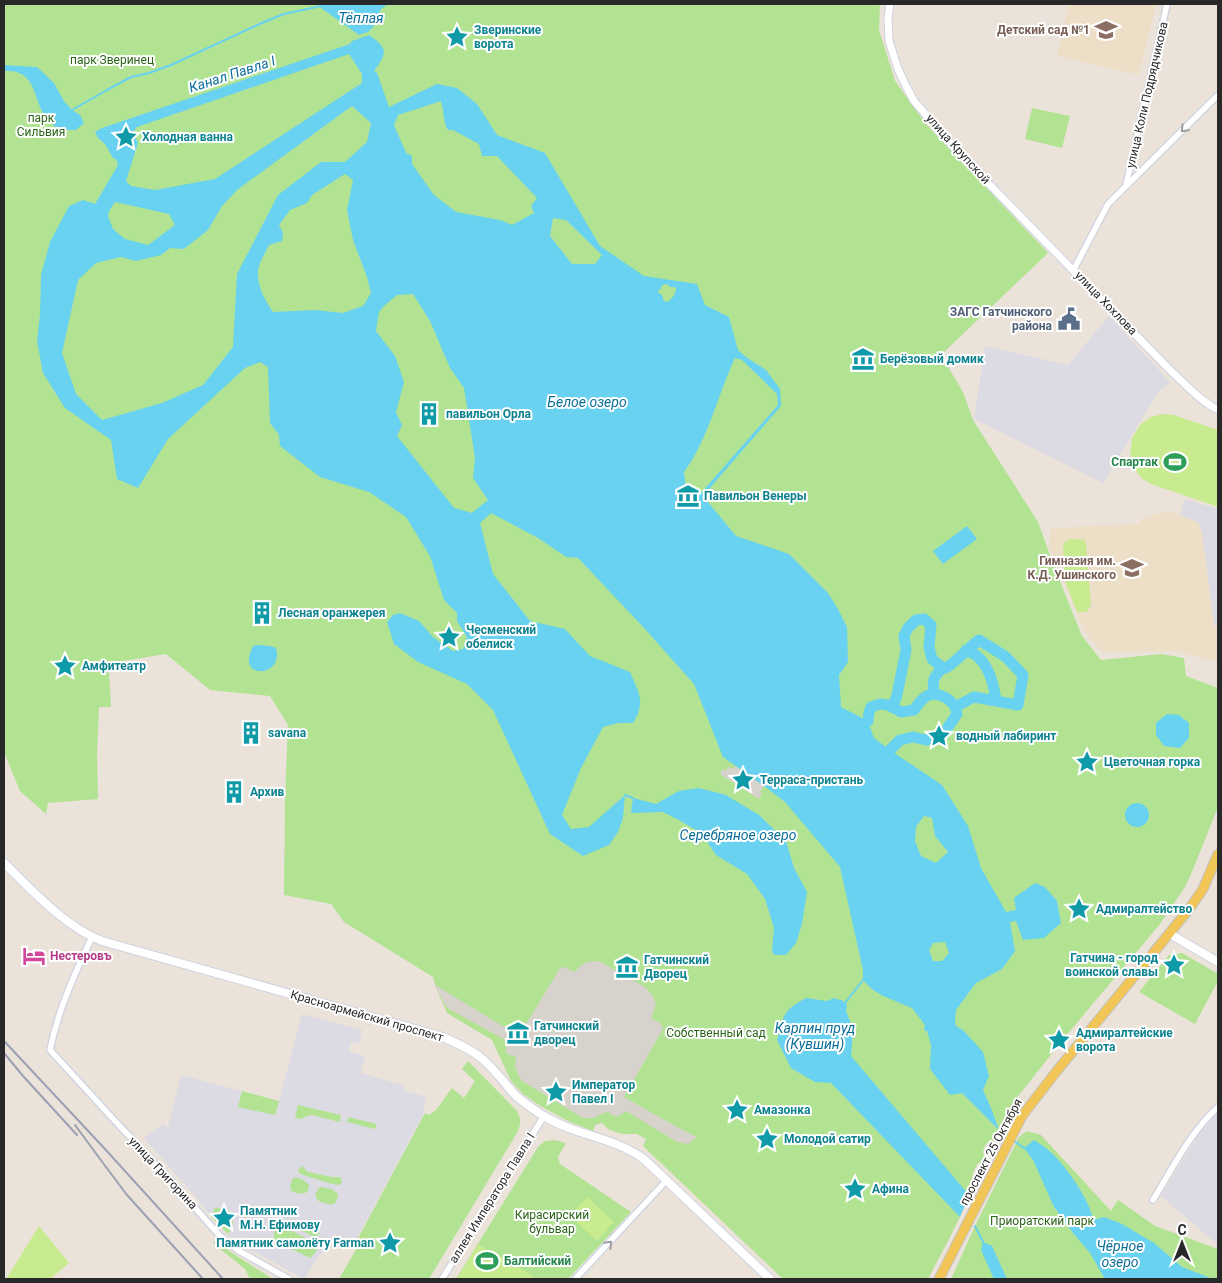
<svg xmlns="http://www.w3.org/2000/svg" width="1222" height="1283" font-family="Roboto,sans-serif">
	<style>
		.industrial { fill: #dcdae3 }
		.education { fill: #eddfc7 }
		.green { fill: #b2e393 }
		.pitch { fill: #c8eb8f }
		.plaza { fill: #d7d2cb }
		.water { fill: #68d2f0; fill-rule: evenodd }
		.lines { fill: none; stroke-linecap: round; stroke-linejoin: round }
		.stream { stroke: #68d2f0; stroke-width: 2 }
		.river { stroke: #68d2f0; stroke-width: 11 }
		.minor-casing { stroke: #ced3e1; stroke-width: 8 }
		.tertiary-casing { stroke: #ced3e1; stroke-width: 9 }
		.secondary-casing { stroke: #ced3e1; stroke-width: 10 }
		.primary-casing { stroke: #c3c3c3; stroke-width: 11 }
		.minor { stroke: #fff; stroke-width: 5.5 }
		.tertiary { stroke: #fff; stroke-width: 7 }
		.secondary { stroke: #fff; stroke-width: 8 }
		.primary { stroke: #f2c656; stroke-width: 9 }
		.rail { stroke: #9ca0b3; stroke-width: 2 }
		.oneway { stroke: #9e9e9e }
		.labels { text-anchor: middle; stroke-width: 4; stroke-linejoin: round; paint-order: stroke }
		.culture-label { font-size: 12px; font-weight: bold; fill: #0d838f; stroke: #fff; text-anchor: start }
		.education-label { font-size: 12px; font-weight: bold; fill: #785e54; stroke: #fff; text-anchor: end }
		.park-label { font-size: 12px; fill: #2b6418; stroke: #fff }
		.street-label { font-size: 12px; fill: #282828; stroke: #fff }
		.service-label { font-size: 12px; font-weight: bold; fill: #4e5e75; stroke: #fff; text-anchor: end }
		.leisure-label { font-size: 12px; font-weight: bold; fill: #27864d; stroke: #fff; text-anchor: end }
		.hotel-label { font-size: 12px; font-weight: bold; fill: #b23c85; stroke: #fff; text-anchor: start }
		.water-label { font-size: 14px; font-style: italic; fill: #0b6e98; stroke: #fff }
	</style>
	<rect width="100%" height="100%" fill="#ebe2d9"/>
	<path class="industrial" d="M 1109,316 L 1170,382 L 1158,392 L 1103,483 L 974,419 L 985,346 L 1068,365 Z
		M 1185,499 L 1218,509 L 1218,626 L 1214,626 L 1180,516 Z
		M 302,1014 L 362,1030 L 359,1044 L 351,1042 L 349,1051 L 365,1056 L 361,1073 L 402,1085 L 405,1091 L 426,1097 L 423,1112 L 424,1113 L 354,1244 L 334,1234 L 304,1279 L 257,1253 L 240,1246 L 219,1226 L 194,1195 L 144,1138 L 163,1124 L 168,1128 L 181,1075 L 279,1101 Z
		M 1218,1109 L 1218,1245 L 1161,1196 L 1199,1134 Z"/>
	<path class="education" d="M 1069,4 L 1156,4 L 1139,75 L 1057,56 Z
		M 1167,511 L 1198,522 L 1202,532 L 1214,626 L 1218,626 L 1218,662 L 1173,651 L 1102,652 L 1084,631 L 1049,547 L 1051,528 L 1140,524 L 1140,519 Z"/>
	<path class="green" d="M 4,4 L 880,4 L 879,30 L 895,81 L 926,124 L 1048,253 L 941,355 L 963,392 L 973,420 L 1038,522 L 1055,569 L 1082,636 L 1101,660 L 1161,654 L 1184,658 L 1186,676 L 1218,688 L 1218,807 L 1192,872 L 1185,887 L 1160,924 L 1065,1037 L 1015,1100 L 996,1139 L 986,1144 C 984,1149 981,1152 985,1156 L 982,1163 L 978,1163 C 970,1174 972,1186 968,1197 C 957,1226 942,1252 928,1279 L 783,1279 L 643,1146 L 646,1139 L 637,1134 L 624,1134 L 618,1133 L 608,1129 L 602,1123 L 595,1125 L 593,1131 L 570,1122 L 542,1107 L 523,1094 L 511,1081 L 492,1040 L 447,1013 L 435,985 L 433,977 L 344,922 L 331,904 L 284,895 L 285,799 L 288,725 L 270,696 L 210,690 L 166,654 L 123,661 L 109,672 L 111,707 L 99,707 L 97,752 L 98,799 L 48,803 L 46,814 L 20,791 L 4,752 Z
		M 1032,108 L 1070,116 L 1062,148 L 1025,139 Z
		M 1182,953 L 1218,974 L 1218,981 L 1195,1024 L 1139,992 L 1169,955 Z
		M 468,1061 L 517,1111 C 521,1118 521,1123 518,1131 L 429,1279 L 339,1279 L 358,1246 L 356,1242 L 425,1113 L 429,1115 L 436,1110 L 452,1088 L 464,1098 L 475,1081 L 462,1069 Z
		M 242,1091 L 279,1101 L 275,1115 L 238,1107 Z
		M 298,1105 L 341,1115 L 340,1122 L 311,1115 L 300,1119 L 295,1118 Z
		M 348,1117 L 377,1124 L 375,1129 L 347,1122 Z
		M 1027,1131 L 1041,1135 L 1111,1211 L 1118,1200 L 1155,1226 L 1218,1249 L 1218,1279 L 951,1279 L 975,1226 L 1019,1137 Z
		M 555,1140 L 566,1143 L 558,1157 L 560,1164 L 631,1212 L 568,1279 L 456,1279 L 538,1147 L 545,1141 Z
		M 302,1166 L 308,1172 L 332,1177 L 340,1177 L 342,1181 L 340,1185 L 332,1184 L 303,1175 L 299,1173 L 298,1170 Z
		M 293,1178 C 300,1177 304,1180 309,1185 L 308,1191 C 302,1196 298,1193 291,1191 L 290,1185 Z
		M 320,1187 L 332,1189 L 338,1194 L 337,1200 L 334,1204 C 323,1205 308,1199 320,1187 Z
		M 215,1207 L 228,1211 L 228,1210 L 233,1215 C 233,1222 233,1230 228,1234 L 211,1217 Z
		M 290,1219 L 320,1233 L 315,1237 L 289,1225 Z
		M 279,1225 L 319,1244 L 316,1252 L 310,1258 L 273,1240 L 275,1230 Z
		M 217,1238 L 229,1251 L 273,1279 L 250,1279 L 245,1269 L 213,1243 Z"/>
	<path class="pitch" d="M 1163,414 L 1174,415 L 1218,430 L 1218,507 L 1151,484 L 1141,478 L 1134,468 L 1130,456 L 1132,438 L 1141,424 L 1151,417 Z
		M 1070,539 L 1084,540 L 1086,544 L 1091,605 L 1086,612 L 1077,612 L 1065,581 L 1063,548 L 1064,543 Z
		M 587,1197 L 614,1222 L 597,1241 L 570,1216 Z
		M 39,1226 L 69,1263 L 50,1279 L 6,1279 Z
		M 478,1244 L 533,1276 L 531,1279 L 457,1279 Z"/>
	<path class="plaza" d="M 735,766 L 764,786 L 760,792 L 762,794 L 759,799 L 720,774 L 723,769 L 726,771 L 728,767 L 733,769 Z
		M 599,961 L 645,987 L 653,996 L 656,1005 L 651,1018 L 660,1023 L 663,1029 L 624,1097 L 677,1127 L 697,1137 L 688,1144 L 677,1142 L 626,1111 L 619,1116 L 614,1116 L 610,1114 L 609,1111 L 593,1118 L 583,1118 L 522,1081 L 518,1074 L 515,1067 L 516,1056 L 509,1055 L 506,1052 L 507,1041 L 449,1009 L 445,1005 L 435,985 L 519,1036 L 560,968 L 564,967 L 574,972 L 583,964 L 587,962 Z"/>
	<path class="water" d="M 320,4 L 388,4 L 381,9 L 377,17 L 376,24 L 368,32 L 359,35 L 321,8 Z
		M 369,35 C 389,49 387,53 374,71 L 377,73 L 389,107 L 437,84 L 457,88 L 477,104 L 497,135 L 545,153 L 600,246 L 644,276 L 697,284 L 705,305 L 729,317 L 738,350 L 746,357 L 766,370 L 780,389 L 781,406 L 703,496 L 736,536 L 789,554 L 828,593 L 838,609 L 847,627 L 848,662 L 839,675 L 841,707 L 868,721 L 874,738 L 890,750 L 942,785 L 968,826 L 981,868 L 1006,912 L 1016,910 L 1014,898 L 1035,883 L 1045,887 L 1057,901 L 1061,923 L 1044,938 L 1023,940 L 1016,921 L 1010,922 L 1015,951 L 1002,969 L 976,983 L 956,1010 L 955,1022 L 956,1026 L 963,1030 L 983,1052 L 989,1076 L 983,1090 L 991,1108 L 999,1130 L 962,1093 L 950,1095 L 930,1069 L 931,1045 L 927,1031 L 925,1031 L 924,1028 L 925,1025 L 912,1008 L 883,996 L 873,990 L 863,980 L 863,970 L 840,867 L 785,802 L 764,786 L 723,757 L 694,684 L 645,629 L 578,558 L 566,557 L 538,538 L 491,513 L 480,523 L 493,574 L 530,621 L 565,629 L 590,656 L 630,672 C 639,693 646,702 633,723 L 618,723 L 603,727 L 581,768 L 562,815 L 571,829 L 589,827 L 625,795 L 623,818 L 618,832 L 609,845 L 583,856 L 550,834 L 493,710 L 467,684 L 418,662 L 394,644 L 387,622 L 393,615 L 400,613 L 419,621 L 433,637 L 453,651 L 463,649 L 467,637 L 457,621 L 457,613 L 444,600 L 430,556 L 406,517 L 369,492 L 320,477 L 280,446 L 279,435 L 270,423 L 268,367 L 260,362 L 245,368 L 168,439 L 138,488 L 117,479 L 111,440 L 65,408 L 43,373 L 37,341 L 40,315 L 41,275 L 50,242 L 69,206 L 83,200 L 95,204 L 118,165 L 116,159 L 113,158 L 105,144 L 98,138 L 95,132 L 102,128 L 350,44 L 352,41 ZM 349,54 L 362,74 L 362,83 L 215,179 L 155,190 L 131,186 L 126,181 L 138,143 L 133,132 L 137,127 ZM 441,101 C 444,110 443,123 448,130 L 453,130 L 479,144 L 482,156 L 497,156 L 537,198 L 531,206 L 534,213 L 512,225 L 500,220 L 456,212 L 434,195 L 412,164 L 412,156 L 406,153 L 394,125 L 398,115 ZM 352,106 L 371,123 L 367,142 L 345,162 L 321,162 L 278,195 L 237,274 L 233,347 L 203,385 L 162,403 L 102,420 L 76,394 L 62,353 L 78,280 L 96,263 L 121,257 L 136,261 L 161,255 L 170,248 L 184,249 L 208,230 L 222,206 L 237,190 ZM 345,174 L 353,180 L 347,210 L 353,240 L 367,277 L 371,293 L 363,306 L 343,313 L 315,310 L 273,312 C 266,302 258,288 258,275 C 257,265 265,254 269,245 L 282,241 L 283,233 L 279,225 L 290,210 L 307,203 L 312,195 ZM 115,202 L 169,214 L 175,225 L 148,245 L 125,239 L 113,229 L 108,216 L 109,211 ZM 553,218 L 566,220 L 602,255 L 595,264 L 572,264 L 550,236 ZM 667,284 L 670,287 L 674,287 L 676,288 C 676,294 672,299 667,302 L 663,300 L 663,296 L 658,292 L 658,290 L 661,289 L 662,285 ZM 413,294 L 430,321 L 450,368 L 464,388 L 475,458 L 473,478 L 488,500 L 472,513 L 454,508 L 397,436 L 402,425 L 396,412 L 404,382 L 395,356 L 376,331 L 379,312 L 384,306 L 397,295 ZM 735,358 L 742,360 L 777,394 L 778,405 L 701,493 L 697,493 L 689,506 L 686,504 L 684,507 L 679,503 L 680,501 L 679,499 L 686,488 L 684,472 C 709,438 717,396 735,358 ZM 924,816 L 932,818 L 935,836 L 948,852 L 936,863 L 921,856 L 915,841 L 916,827 ZM 945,942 L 949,953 L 942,961 L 933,961 L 929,950 L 933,943 Z
		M 4,65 L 37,67 L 54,83 L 64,101 L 72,110 L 80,115 L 84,123 L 76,130 L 59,130 C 53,125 47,120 43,113 C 36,101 34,78 19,73 C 15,71 9,71 4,71 Z
		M 967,526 L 977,539 L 943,564 L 933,551 Z
		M 259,645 L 270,646 L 276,648 C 283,673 251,678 249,662 C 248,657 251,651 253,646 Z
		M 1167,714 L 1179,715 L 1189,723 L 1189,738 L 1180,748 L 1164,746 L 1156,735 L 1156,723 Z
		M 699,788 L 726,795 L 759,815 L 786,841 L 794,868 L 807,892 L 802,924 L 796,943 L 786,955 L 774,955 L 772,951 L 774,928 L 765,899 L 747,874 L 716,855 L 701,833 L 679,820 L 663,812 L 631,813 L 633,798 L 656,804 L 679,791 Z
		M1125 815a12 12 0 1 1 24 0a12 12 0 1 1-24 0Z
		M 806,998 L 827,1001 L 834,998 L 840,1000 L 842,1000 L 847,1005 L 846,1011 L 853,1029 L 851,1056 L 969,1195 L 960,1217 L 831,1083 L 815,1082 L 791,1068 L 777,1040 C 784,1015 782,1011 806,998 Z
		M 1034,1140 C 1039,1143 1043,1146 1047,1149 C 1063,1161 1090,1200 1093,1219 L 1097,1219 L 1104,1217 L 1122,1224 L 1154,1243 L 1182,1267 L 1208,1277 L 1211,1279 L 1105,1279 L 1090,1253 L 1073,1233 L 1054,1207 L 1033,1160 L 1024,1148 Z
		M 983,1242 L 992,1246 L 1007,1279 L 994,1279 L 981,1250 Z"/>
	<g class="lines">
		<path class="stream" d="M 72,110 L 107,90 L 131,77 L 149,73 L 171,65 L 264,22 L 284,14 L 321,6
			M 625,795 L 633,798
			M 845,1003 L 863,980
			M 999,1130 L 1009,1137
			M 1013,1140 L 1024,1148
			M 975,1226 L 983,1242"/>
		<path class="river" d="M 966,650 C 969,652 974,653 977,656 C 990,667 994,685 996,701
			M 934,693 C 932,681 933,677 943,668 L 946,668 C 958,660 967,649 979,640 L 1006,657 L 1023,675 L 1018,705 L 974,697 L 955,707
			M 893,707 L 897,695 L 906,650 L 904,636 L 908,628 L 916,620 L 924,619 L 931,625 L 929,647 L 932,659 L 943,668
			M 868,721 L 869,713 L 871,707 L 880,704 L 888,705 L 901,712 L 914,710 C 917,706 920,701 924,698 C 932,691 945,695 952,703 C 955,705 956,710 957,714 L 946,730 L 938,735 L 936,738 L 926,740 L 913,737 L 900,740 L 890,750"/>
		<defs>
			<path id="minor" d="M 1126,185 L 1167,4
				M 1073,271 L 1108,204 L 1218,95
				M 92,937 C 75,973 58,1010 50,1050 L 116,1122 L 174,1184 L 220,1236 L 239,1251 L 289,1279
				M 1153,1200 C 1172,1169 1191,1131 1218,1107
				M 442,1279 L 544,1116
				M 575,1279 L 667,1180"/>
			<path id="tertiary" d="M 890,4 L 888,18 L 889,41 L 898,69 L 906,86 L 914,101 L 959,153 L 1168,368 C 1184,383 1199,400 1218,410"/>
			<path id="secondary" d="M 4,863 C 32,890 65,927 102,941 L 443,1037 C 456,1043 469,1048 480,1057 C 494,1068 504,1083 516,1096 C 525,1103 534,1111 544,1116 C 576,1136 615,1137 645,1160 L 770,1279
				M 1170,934 L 1218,962"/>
			<path id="primary" d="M 939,1279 L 1022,1116 L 1056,1072 L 1190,908 L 1203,889 L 1218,854"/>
		</defs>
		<use href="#minor" class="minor-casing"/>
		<use href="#tertiary" class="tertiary-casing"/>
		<use href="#secondary" class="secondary-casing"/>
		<use href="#primary" class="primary-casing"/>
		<use href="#minor" class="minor"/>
		<use href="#tertiary" class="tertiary"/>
		<use href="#secondary" class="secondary"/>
		<use href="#primary" class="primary"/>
		<path class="rail" d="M 5,1042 L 105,1149 L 223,1279
			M 4,1053 L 23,1076 L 77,1135
			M 75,1125 L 103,1163 L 127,1195 L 203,1279"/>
	</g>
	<defs><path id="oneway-chevron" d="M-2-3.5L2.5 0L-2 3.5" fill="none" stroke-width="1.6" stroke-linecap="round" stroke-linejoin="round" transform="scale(1.25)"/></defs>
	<g class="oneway">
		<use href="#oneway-chevron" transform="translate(1184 129) rotate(135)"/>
		<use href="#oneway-chevron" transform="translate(609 1244) rotate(-46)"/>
	</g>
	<defs>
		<symbol id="school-bare" viewBox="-9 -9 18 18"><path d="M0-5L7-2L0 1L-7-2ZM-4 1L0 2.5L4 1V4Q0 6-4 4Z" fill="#8d6e63" stroke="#fff" stroke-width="2.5" paint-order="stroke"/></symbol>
		<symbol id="sight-bare" viewBox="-9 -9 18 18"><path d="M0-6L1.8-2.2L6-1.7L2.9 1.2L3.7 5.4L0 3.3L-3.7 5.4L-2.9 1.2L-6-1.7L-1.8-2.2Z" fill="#0f9aa8" stroke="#fff" stroke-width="2.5" paint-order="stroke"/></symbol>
		<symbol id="civic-bare" viewBox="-9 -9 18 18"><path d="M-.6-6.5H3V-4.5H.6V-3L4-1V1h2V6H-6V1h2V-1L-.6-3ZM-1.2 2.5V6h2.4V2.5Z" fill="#5c6f8a" stroke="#fff" stroke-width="2.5" paint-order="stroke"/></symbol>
		<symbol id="museum-bare" viewBox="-9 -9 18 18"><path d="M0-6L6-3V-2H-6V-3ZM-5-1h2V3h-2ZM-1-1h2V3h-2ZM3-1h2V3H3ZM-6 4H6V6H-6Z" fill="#0f9aa8" stroke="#fff" stroke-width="2.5" paint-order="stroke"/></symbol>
		<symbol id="building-bare" viewBox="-9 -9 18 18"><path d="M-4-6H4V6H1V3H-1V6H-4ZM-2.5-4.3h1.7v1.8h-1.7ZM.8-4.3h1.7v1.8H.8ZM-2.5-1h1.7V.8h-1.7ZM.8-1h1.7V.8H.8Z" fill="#0f9aa8" stroke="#fff" stroke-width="2.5" paint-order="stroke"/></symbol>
		<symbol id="stadium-bare" viewBox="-9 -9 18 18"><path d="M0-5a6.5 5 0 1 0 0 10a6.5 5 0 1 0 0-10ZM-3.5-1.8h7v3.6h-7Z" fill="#2e9e5b" stroke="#fff" stroke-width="2.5" paint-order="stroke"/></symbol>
		<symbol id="hotel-bare" viewBox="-9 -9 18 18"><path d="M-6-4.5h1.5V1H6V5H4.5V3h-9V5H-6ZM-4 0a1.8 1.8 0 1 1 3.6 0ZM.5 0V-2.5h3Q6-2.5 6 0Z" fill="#d1479c" stroke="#fff" stroke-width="2.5" paint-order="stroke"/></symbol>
	</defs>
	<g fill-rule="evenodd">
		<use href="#school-bare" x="1090" y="14" width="32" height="32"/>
		<use href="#sight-bare" x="441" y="21" width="32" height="32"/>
		<use href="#sight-bare" x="110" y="121" width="32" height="32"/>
		<use href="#civic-bare" x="1053" y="303" width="32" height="32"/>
		<use href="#museum-bare" x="847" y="343" width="32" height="32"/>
		<use href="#building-bare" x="413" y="398" width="32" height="32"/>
		<use href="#stadium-bare" x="1159" y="446" width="32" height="32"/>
		<use href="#museum-bare" x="672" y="480" width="32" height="32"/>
		<use href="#school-bare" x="1116" y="552" width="32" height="32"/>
		<use href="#building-bare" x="246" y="597" width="32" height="32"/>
		<use href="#sight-bare" x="433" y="621" width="32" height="32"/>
		<use href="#sight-bare" x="49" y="650" width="32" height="32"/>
		<use href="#building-bare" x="235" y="717" width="32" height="32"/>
		<use href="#sight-bare" x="923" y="720" width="32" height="32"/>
		<use href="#sight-bare" x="1071" y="746" width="32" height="32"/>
		<use href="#sight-bare" x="727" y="764" width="32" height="32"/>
		<use href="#building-bare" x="218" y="776" width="32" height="32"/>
		<use href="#sight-bare" x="1063" y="893" width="32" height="32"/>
		<use href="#hotel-bare" x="18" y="940" width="32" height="32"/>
		<use href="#sight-bare" x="1158" y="949" width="32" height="32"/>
		<use href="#museum-bare" x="611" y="951" width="32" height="32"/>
		<use href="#museum-bare" x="502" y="1017" width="32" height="32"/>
		<use href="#sight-bare" x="1043" y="1024" width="32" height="32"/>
		<use href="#sight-bare" x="540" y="1076" width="32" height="32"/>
		<use href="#sight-bare" x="721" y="1094" width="32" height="32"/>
		<use href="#sight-bare" x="751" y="1123" width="32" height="32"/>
		<use href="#sight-bare" x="839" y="1173" width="32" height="32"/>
		<use href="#sight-bare" x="208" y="1202" width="32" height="32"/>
		<use href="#sight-bare" x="374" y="1227" width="32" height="32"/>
		<use href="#stadium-bare" x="471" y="1245" width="32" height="32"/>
	</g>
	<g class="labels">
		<g class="culture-label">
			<text x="474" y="34">Зверинские<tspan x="474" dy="14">ворота</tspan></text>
			<text x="142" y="141">Холодная ванна</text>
			<text x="880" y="363">Берёзовый домик</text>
			<text x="446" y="418">павильон Орла</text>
			<text x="704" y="500">Павильон Венеры</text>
			<text x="278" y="617">Лесная оранжерея</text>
			<text x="466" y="634">Чесменский<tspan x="466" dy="14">обелиск</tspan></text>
			<text x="82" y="670">Амфитеатр</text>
			<text x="268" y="737">savana</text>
			<text x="956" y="740">водный лабиринт</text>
			<text x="1104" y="766">Цветочная горка</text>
			<text x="760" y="784">Терраса-пристань</text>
			<text x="250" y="796">Архив</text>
			<text x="1096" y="913">Адмиралтейство</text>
			<text x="1158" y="962" text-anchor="end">Гатчина - город<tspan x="1158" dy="14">воинской славы</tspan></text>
			<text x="644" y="964">Гатчинский<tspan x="644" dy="14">Дворец</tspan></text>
			<text x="534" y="1030">Гатчинский<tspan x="534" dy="14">дворец</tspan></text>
			<text x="1076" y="1037">Адмиралтейские<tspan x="1076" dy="14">ворота</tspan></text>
			<text x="572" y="1089">Император<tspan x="572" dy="14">Павел I</tspan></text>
			<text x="754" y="1114">Амазонка</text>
			<text x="784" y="1143">Молодой сатир</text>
			<text x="872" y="1193">Афина</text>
			<text x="240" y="1215">Памятник<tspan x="240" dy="14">М.Н. Ефимову</tspan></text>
			<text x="374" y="1247" text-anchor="end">Памятник самолёту Farman</text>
		</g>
		<g class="education-label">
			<text x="1090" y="34">Детский сад №1</text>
			<text x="1116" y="565">Гимназия им.<tspan x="1116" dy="14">К.Д. Ушинского</tspan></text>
		</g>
		<g class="park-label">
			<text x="112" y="64">парк Зверинец</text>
			<text x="41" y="122">парк<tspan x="41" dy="14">Сильвия</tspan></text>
			<text x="716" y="1037">Собственный сад</text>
			<text x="552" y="1219">Кирасирский<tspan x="552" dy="14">бульвар</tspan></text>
			<text x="1042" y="1225">Приоратский парк</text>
		</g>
		<g class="street-label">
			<text transform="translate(1147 95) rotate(-77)" y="4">улица Коли Подрядчикова</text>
			<text transform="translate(958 149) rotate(48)" y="4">улица Крупской</text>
			<text transform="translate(1106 303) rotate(46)" y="4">улица Хохлова</text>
			<text transform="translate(367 1016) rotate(16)" y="4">Красноармейский проспект</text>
			<text transform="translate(991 1152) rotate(-62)" y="4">проспект 25 Октября</text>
			<text transform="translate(163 1173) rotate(47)" y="4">улица Григорина</text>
			<text transform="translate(492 1198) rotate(-58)" y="4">аллея Императора Павла I</text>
		</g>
		<g class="service-label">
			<text x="1052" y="316">ЗАГС Гатчинского<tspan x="1052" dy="14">района</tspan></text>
		</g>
		<g class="leisure-label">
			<text x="1158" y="466">Спартак</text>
			<text x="504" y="1265" text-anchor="start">Балтийский</text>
		</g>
		<g class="hotel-label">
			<text x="50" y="960">Нестеровъ</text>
		</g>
		<g class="water-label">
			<text x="361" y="23">Тёплая</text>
			<text transform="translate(232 74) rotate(-18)" y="5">Канал Павла I</text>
			<text x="587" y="407">Белое озеро</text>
			<text x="738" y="840">Серебряное озеро</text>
			<text x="815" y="1033">Карпин пруд<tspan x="815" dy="16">(Кувшин)</tspan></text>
			<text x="1120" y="1251">Чёрное<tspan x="1120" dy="16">озеро</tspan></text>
		</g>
	</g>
	<rect width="1222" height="1283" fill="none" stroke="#282828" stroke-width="10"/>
	<g transform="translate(1182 1243)" stroke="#ffffff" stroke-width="4" paint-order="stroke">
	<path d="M0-4L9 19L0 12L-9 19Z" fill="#282828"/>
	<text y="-8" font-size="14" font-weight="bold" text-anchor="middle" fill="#282828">С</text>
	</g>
</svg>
